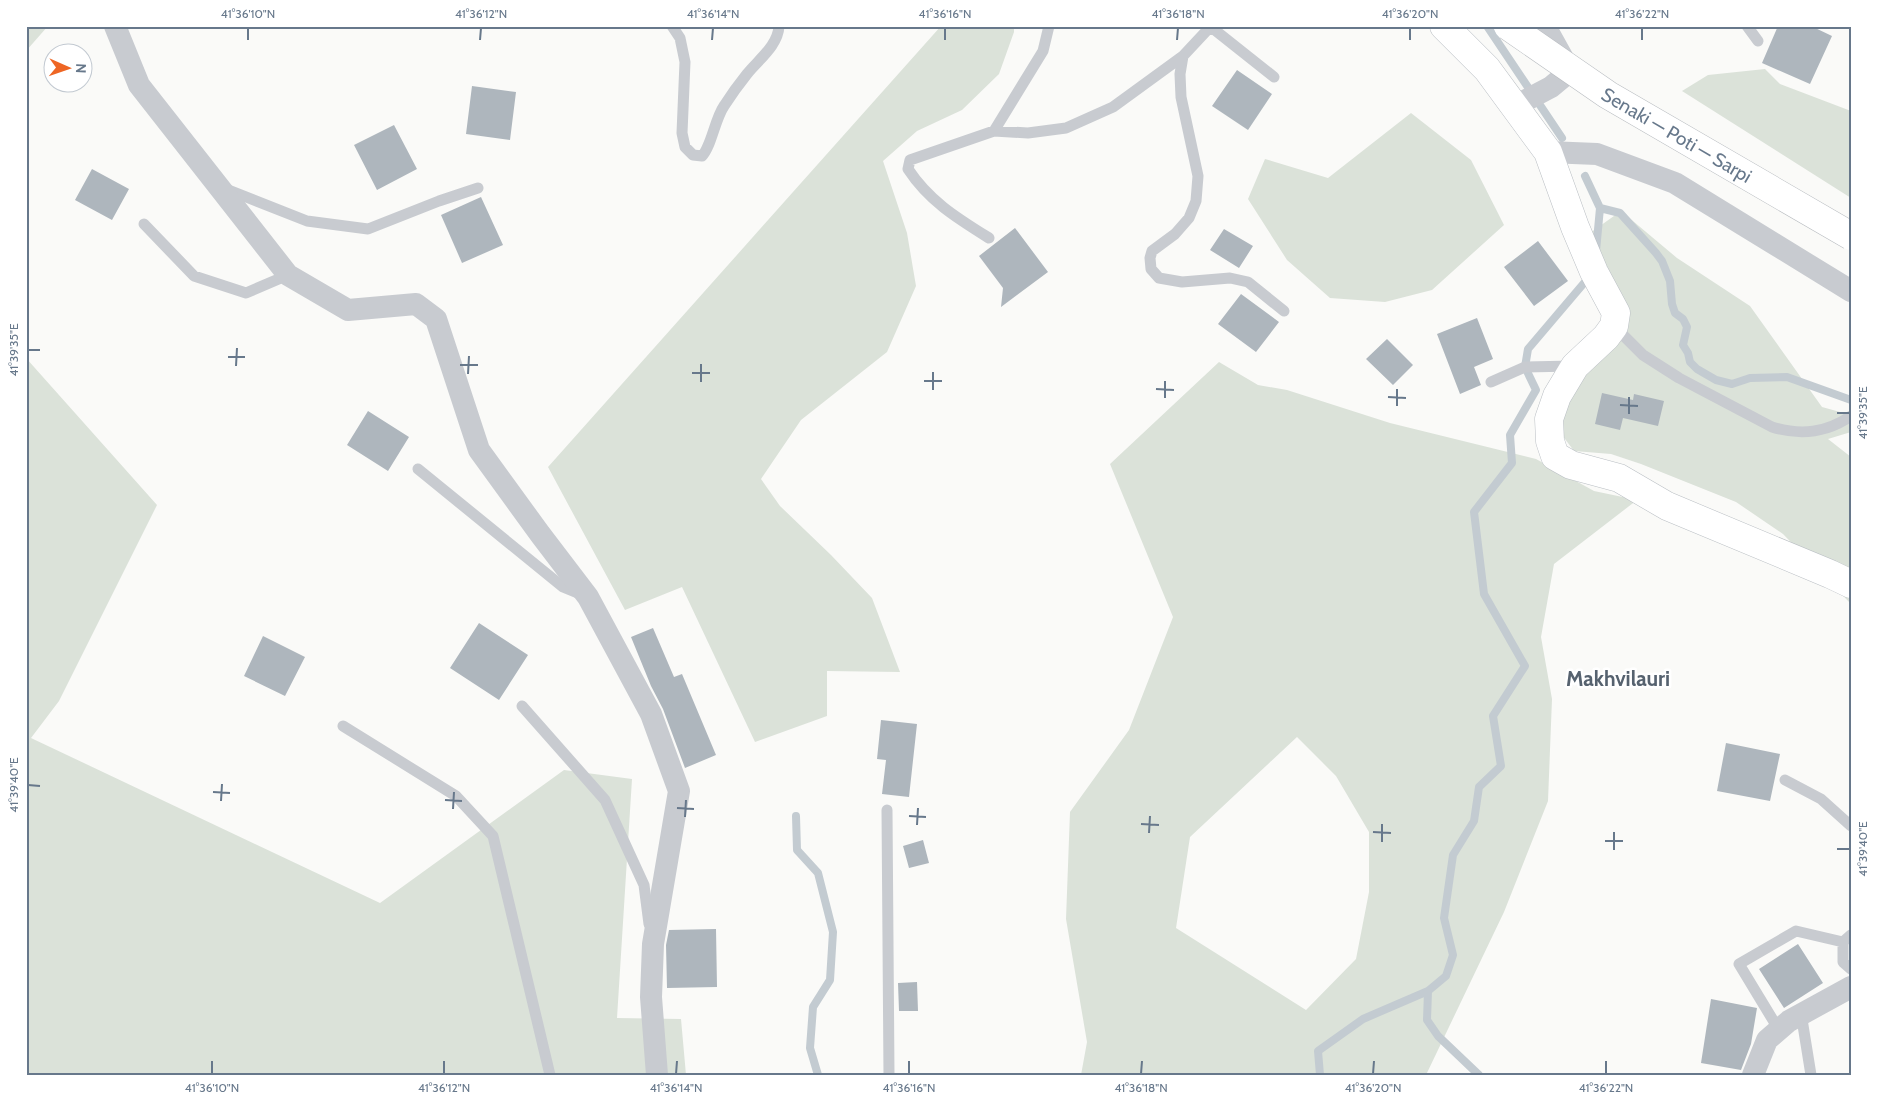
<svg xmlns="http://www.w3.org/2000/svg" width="1877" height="1101" font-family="Cabin,sans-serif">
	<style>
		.green { fill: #dbe2d9; fill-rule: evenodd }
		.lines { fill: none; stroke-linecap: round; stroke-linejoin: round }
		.stream { stroke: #c3cbd1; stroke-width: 8 }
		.building { fill: #aeb6bd }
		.secondary-casing { stroke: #babfc4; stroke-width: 29 }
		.lane { stroke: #c8cbd0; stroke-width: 11 }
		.street { stroke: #c8cbd0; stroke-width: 22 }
		.secondary { stroke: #fff; stroke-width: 28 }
		.highway-bridge-casing { stroke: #b8bcc0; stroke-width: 29; stroke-linecap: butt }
		.highway-bridge { stroke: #fff; stroke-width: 28 }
		.ticks { fill: none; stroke: #67788b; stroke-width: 2 }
		.labels { text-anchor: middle; stroke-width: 5; stroke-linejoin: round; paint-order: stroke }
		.street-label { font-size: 19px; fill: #67788b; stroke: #fff }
		.quarter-label { font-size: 21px; font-weight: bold; fill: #56626f; stroke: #fff }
		.neatline { fill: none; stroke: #67788b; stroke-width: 2 }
		.ticks-label { font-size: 12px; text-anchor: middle; fill: #67788b }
	</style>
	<rect width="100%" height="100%" fill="#fafaf8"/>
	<path class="green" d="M 26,26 L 48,26 L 26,51 Z
		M 941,26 L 1014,26 L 1014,32 L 999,74 L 962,110 L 917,131 L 883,161 L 907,233 L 916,286 L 887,352 L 801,420 L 761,479 L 780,506 L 831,555 L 872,598 L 900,672 L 827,671 L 827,716 L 755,742 L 682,587 L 625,610 L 548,467 Z
		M 1765,69 L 1780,84 L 1851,111 L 1851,198 L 1682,91 L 1708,75 Z
		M 1411,113 L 1471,160 L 1504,225 L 1432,290 L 1385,302 L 1330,298 L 1287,260 L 1248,199 L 1265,159 L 1328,178 Z
		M 1621,211 L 1677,258 L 1750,306 L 1822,407 L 1851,415 L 1851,432 L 1828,439 L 1851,457 L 1851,604 L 1783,534 L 1736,502 L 1641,464 L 1611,454 L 1574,451 L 1559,431 L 1583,352 L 1614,326 L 1583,238 Z
		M 26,358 L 157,505 L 59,701 L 31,738 L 380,903 L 564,770 L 632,779 L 617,1018 L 681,1019 L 686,1075 L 26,1075 Z
		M 1219,362 L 1258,385 L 1287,390 L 1390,423 L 1536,459 L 1594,491 L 1637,500 L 1554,564 L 1541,637 L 1552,699 L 1548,801 L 1504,912 L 1426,1075 L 1081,1075 L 1087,1042 L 1066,919 L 1070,812 L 1129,730 L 1173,617 L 1110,464 ZM 1297,737 L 1336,776 L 1369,832 L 1369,892 L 1356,959 L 1306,1010 L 1176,928 L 1190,837 Z"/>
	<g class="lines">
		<path class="stream" d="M 1487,26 L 1562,138
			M 1585,176 L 1600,208 L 1596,251
			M 1600,208 L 1620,213 L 1656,253 L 1662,261 L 1670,281 L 1672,304 L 1675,313 L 1683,319 L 1687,327 L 1683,345 L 1688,353 L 1690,362 L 1697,369 L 1716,380 L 1732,384 L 1750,378 L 1787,377 L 1851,400
			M 796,816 L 797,850 L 818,873 L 833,932 L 830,980 L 813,1007 L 810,1048 L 818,1075
			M 1428,991 L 1427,1020 L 1438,1036 L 1479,1075
			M 1320,1075 L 1318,1051 L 1363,1019 L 1428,991 L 1446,976 L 1453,955 L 1444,918 L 1453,855 L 1474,821 L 1479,787 L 1501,766 L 1493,716 L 1525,666 L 1484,594 L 1474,512 L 1512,463 L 1510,435 L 1536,390 L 1525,367 L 1528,349 L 1590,276"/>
	</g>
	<path class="building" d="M 1778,26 L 1811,26 L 1832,36 L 1810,84 L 1762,63 Z
		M 1237,70 L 1272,94 L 1248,130 L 1212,106 Z
		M 472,86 L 516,92 L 510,140 L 466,134 Z
		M 394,125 L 417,169 L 377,190 L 354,145 Z
		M 92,169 L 129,189 L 112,220 L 75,200 Z
		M 481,197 L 503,245 L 462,263 L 441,215 Z
		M 1015,228 L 1048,272 L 1001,307 L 1003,288 L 979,256 Z
		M 1224,229 L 1253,246 L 1239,268 L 1210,250 Z
		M 1538,241 L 1568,281 L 1534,306 L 1504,267 Z
		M 1241,294 L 1279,322 L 1256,352 L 1218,324 Z
		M 1477,318 L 1493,359 L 1474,367 L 1481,385 L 1460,394 L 1437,334 Z
		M 1387,339 L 1413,365 L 1393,385 L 1366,359 Z
		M 1602,393 L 1633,400 L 1634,394 L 1664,401 L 1658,426 L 1623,418 L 1620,430 L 1595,424 Z
		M 368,411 L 409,437 L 388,471 L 347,445 Z
		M 479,623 L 528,655 L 499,700 L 450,668 Z
		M 653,628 L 674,677 L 682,674 L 716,755 L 685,768 L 663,709 L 651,686 L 631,637 Z
		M 263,636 L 305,657 L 285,696 L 244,676 Z
		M 881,720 L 917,724 L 909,797 L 882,794 L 886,760 L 877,759 Z
		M 1726,743 L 1780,754 L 1770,801 L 1717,791 Z
		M 923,840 L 929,863 L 909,868 L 903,846 Z
		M 716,929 L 717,987 L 667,988 L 666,945 L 669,930 Z
		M 1798,944 L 1823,983 L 1784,1008 L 1759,969 Z
		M 917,982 L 918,1011 L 899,1011 L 898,983 Z
		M 1711,999 L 1757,1008 L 1751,1044 L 1741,1070 L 1701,1063 Z"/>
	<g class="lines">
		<defs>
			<path id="secondary" d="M 1444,26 L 1487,69 L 1548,152 L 1575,227 L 1594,272 L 1616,313 L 1614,326 L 1606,337 L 1575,366 L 1557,396 L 1549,419 L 1550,441 L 1555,456 L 1571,465 L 1619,478 L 1667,506 L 1830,574 L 1851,584"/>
		</defs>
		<use href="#secondary" class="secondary-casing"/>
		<path class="lane" d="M 672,26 L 680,38 L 685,62 L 682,133 L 685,147 L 693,155 L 702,156 C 711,147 715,119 724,106 C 731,95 739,84 747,74 C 758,60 778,46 779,26
			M 1747,26 L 1758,41
			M 1211,27 L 1274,77
			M 1183,56 L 1180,74 L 1181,97 L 1198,176 L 1196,201 L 1189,218 L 1175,234 L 1152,251 L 1150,258 L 1151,269 L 1159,278 L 1182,282 L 1230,278 L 1248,282 L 1284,311
			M 994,131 L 1043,51 L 1049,26
			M 226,189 L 307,221 L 368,229 L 439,201 L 478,188
			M 144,224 L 194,276 L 246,293 L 288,275
			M 989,238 C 957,218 929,201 908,169 L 910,160 L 994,131 L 1028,133 L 1066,128 L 1113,107 L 1183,56 L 1211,26
			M 1614,326 L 1643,355 L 1679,378 L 1772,427 C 1801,436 1826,433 1851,416
			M 1491,382 L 1525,367 L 1574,366
			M 418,469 L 563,587 L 580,594
			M 522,706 L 605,800 L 644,885 L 649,924
			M 343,726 L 456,796 L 493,836 L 550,1075
			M 1785,780 L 1821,799 L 1851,826
			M 887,810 L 889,1075
			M 1851,935 L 1843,942 L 1843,962 L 1851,969
			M 1801,1013 L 1811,1075
			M 1779,1030 L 1739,964 L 1796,931 L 1843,942"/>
		<path class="street" d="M 115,26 L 139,85 L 288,275 L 348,310 L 416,304 L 436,319 L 479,450 L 540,534 L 588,597 L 651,714 L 679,791 L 653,944 L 651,997 L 657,1075
			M 1515,106 L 1551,87 L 1563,77 L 1565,62 L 1545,26
			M 1548,152 L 1597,154 L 1675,183 L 1851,291
			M 1753,1075 L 1767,1040 L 1789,1021 L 1851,987"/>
		<use href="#secondary" class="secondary"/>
		<defs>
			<g id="highway-bridge">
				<path id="s1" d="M 1508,26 L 1608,95 L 1851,236"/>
			</g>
		</defs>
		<use href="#highway-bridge" class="highway-bridge-casing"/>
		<use href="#highway-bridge" class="highway-bridge"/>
	</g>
	<path class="ticks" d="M 248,40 L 248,28M 480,40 L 481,28M 712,40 L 713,28M 945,40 L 945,28M 1177,40 L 1178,28M 1410,40 L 1410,28M 1642,40 L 1642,28M 28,350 L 40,350M 228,357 L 245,357M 460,365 L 478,365M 236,366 L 237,348M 692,373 L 710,373M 468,374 L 469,356M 924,381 L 942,381M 701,382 L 701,364M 1156,389 L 1174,390M 933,390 L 933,372M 1388,397 L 1406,398M 1165,398 L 1165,381M 1620,405 L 1638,406M 1397,406 L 1397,389M 1837,413 L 1850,413M 1629,414 L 1629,397M 28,785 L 40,786M 213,792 L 230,793M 445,800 L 462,801M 221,801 L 222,784M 677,808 L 694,809M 453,809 L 454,792M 909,816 L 926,817M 685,817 L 686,800M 1141,824 L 1159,825M 917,825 L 918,808M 1373,832 L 1391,833M 1149,833 L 1150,816M 1605,841 L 1623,841M 1382,842 L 1382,824M 1837,849 L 1850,849M 1614,850 L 1614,832M 212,1074 L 212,1061M 444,1074 L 444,1061M 676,1074 L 677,1061M 909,1074 L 909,1061M 1141,1074 L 1142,1061M 1373,1074 L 1374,1061M 1606,1074 L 1606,1061"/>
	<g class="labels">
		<g class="street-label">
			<text dy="7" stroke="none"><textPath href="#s1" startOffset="201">Senaki — Poti — Sarpi</textPath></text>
		</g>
		<g class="quarter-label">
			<text x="1618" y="686">Makhvilauri</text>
		</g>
	</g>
	<rect width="1877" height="1101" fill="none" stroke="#ffffff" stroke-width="55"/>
	<g transform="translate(68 68) rotate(92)"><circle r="24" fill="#ffffff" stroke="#c2c9d1"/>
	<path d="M0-4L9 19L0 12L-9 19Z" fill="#ee6624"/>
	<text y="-8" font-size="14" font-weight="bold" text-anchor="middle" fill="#67788b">N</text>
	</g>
	<rect x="28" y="28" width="1822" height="1046" class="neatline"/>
	<g class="ticks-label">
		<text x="248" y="18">41°36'10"N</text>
		<text x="481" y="18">41°36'12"N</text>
		<text x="713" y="18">41°36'14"N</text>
		<text x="945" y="18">41°36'16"N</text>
		<text x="1178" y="18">41°36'18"N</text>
		<text x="1410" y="18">41°36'20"N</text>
		<text x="1642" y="18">41°36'22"N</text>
		<text transform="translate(14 350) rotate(-90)" y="4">41°39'35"E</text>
		<text transform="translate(1863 413) rotate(-90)" y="4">41°39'35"E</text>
		<text transform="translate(14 785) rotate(-90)" y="4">41°39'40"E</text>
		<text transform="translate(1863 849) rotate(-90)" y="4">41°39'40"E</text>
		<text x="212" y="1092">41°36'10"N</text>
		<text x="444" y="1092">41°36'12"N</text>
		<text x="676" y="1092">41°36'14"N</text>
		<text x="909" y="1092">41°36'16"N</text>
		<text x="1141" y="1092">41°36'18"N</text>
		<text x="1373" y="1092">41°36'20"N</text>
		<text x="1606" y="1092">41°36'22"N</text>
	</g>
</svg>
